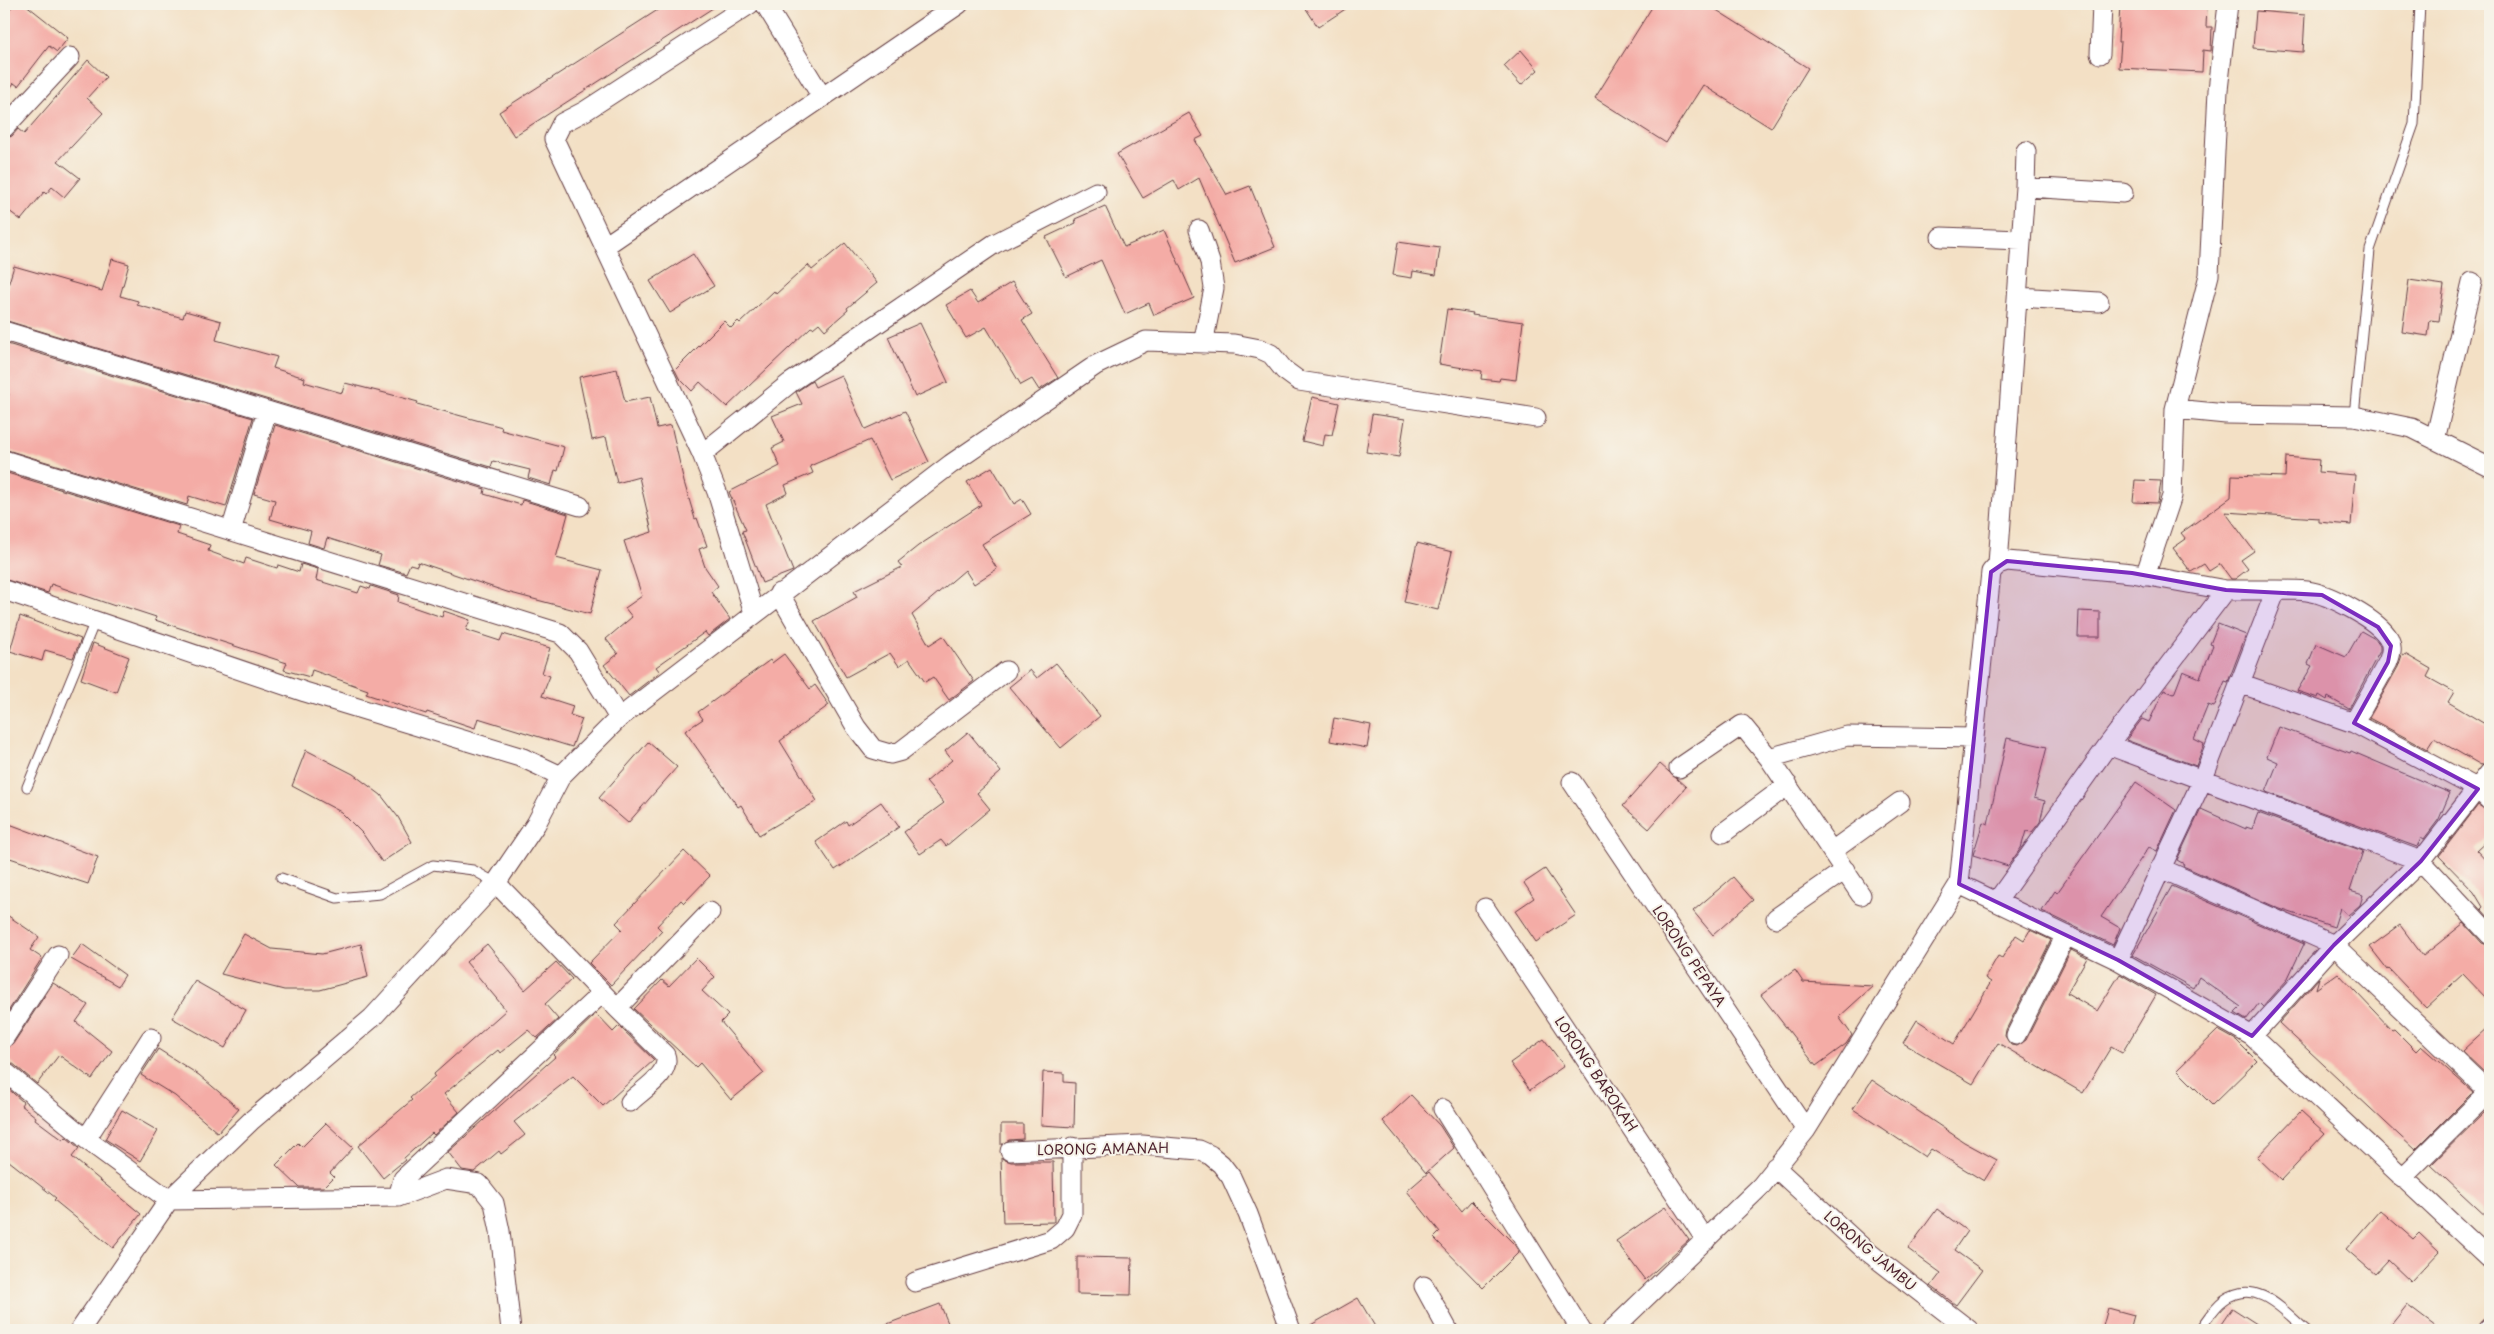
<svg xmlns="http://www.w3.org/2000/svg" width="2494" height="1334" font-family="'Playpen Sans',sans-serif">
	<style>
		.building { fill: #f4aca6 }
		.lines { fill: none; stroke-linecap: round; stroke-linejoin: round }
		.lane-casing { stroke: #633c42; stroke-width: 11 }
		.street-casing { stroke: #633c42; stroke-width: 21 }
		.lane { stroke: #fff; stroke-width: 9 }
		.street { stroke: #fff; stroke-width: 19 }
		.marked { fill: #7b2cbf; fill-opacity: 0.2; stroke: #7b2cbf; stroke-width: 4; stroke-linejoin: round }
		.labels { text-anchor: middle; stroke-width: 4; stroke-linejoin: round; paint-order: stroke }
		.street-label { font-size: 14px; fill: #4a1f2b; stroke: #f7f3e8 }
	</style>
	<rect width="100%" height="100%" fill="#f7f3e8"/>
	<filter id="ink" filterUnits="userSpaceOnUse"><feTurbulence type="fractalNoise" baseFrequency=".02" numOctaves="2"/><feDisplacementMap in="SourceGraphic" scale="10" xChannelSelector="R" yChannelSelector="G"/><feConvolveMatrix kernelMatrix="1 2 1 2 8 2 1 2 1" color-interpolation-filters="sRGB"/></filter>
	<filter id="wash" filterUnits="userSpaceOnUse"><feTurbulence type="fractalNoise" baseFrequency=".0096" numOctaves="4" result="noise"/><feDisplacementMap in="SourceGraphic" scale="20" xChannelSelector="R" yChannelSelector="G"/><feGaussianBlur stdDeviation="1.12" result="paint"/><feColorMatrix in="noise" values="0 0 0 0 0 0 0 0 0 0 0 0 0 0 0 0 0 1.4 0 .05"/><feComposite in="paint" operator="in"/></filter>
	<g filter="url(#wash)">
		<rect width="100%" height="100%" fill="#f3e0c5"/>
		<g id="blocks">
			<path class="building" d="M 14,4 L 25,4 L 68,38 L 57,52 L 49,46 L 18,86 L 14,83 L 4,96 L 4,17 Z
				M 667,4 L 719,4 L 514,136 L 499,112 Z
				M 1303,4 L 1353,4 L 1318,27 Z
				M 1654,4 L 1707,4 L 1808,68 L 1771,128 L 1703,85 L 1666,143 L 1595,98 Z
				M 2120,4 L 2207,4 L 2206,27 L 2212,27 L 2211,51 L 2203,50 L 2202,72 L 2119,68 L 2121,42 L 2118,42 Z
				M 2256,11 L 2305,15 L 2303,52 L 2253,48 Z
				M 1521,50 L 1538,70 L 1521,85 L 1504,66 Z
				M 88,60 L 106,77 L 87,98 L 103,113 L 58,161 L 80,178 L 64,197 L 52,187 L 46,194 L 44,192 L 21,220 L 4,207 L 4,139 L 12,136 L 18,129 L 24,134 Z
				M 1189,113 L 1203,136 L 1195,140 L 1227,195 L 1250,186 L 1275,247 L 1235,263 L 1199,178 L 1179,190 L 1174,180 L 1143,198 L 1117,154 Z
				M 1105,206 L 1124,247 L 1164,230 L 1194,298 L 1154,315 L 1149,303 L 1125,314 L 1101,260 L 1066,277 L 1046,237 L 1076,223 L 1075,219 Z
				M 1398,242 L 1440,248 L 1436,275 L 1413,271 L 1412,278 L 1393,275 Z
				M 845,243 L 877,283 L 847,308 L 848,310 L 825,330 L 819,323 L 813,328 L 811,327 L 727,407 L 700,382 L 692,391 L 679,378 L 675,370 L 724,321 L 731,328 L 738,321 L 740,323 L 774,291 L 776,294 L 808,265 L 812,270 Z
				M 693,254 L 714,286 L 670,313 L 650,281 Z
				M 112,259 L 129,264 L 120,296 L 138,301 L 137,305 L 183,318 L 185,311 L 221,321 L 216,340 L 277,357 L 273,368 L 305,378 L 304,382 L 342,393 L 345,383 L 389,394 L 418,402 L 417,404 L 502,427 L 501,430 L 564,447 L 558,471 L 555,470 L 551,485 L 528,478 L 530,470 L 493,461 L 491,467 L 4,320 L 4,288 L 7,289 L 14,266 L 102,291 Z
				M 2409,280 L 2444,285 L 2439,321 L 2430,320 L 2428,336 L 2402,332 Z
				M 1012,282 L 1032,314 L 1022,320 L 1058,378 L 1039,390 L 1032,379 L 1021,385 L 986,327 L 966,338 L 946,305 L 970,291 L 978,303 Z
				M 1447,309 L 1473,313 L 1472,315 L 1523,322 L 1516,380 L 1500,378 L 1499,381 L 1481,379 L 1482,371 L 1439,364 Z
				M 920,323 L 948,382 L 915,397 L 888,337 Z
				M 4,343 L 253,418 L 226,507 L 189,496 L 187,505 L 4,449 L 4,411 L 9,394 L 4,393 Z
				M 617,369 L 625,402 L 650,397 L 657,428 L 671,425 L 684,482 L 695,519 L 697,518 L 707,546 L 699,549 L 705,567 L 718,586 L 711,592 L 730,619 L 708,636 L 705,632 L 656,667 L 660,672 L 629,696 L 604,665 L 618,654 L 606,639 L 632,617 L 625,608 L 642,596 L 624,541 L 652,532 L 639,477 L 617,483 L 606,437 L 592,440 L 579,377 Z
				M 841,375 L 865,429 L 905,411 L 929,462 L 890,480 L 870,440 L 810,466 L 813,473 L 785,485 L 788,493 L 766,504 L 793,571 L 762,583 L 742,531 L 746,530 L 729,492 L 780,466 L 772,448 L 784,442 L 772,416 L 802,404 L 796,392 L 812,381 L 815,387 Z
				M 1312,397 L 1339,403 L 1332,435 L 1325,434 L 1323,446 L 1302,441 Z
				M 1372,414 L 1405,419 L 1399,457 L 1366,452 Z
				M 275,425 L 485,489 L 484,494 L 521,505 L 522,500 L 568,514 L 556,558 L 602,570 L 590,614 L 507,592 L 418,562 L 417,566 L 410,564 L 406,573 L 378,565 L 381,555 L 327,538 L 324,548 L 308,543 L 311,531 L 270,519 L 275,500 L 254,494 Z
				M 2286,457 L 2319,460 L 2318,472 L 2355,475 L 2351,525 L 2319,522 L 2319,518 L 2225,512 L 2254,551 L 2241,560 L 2248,569 L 2235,579 L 2231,579 L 2220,564 L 2209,571 L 2204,564 L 2191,572 L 2173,548 L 2186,539 L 2181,533 L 2231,497 L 2232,475 L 2285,477 Z
				M 992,467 L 1014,504 L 1022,499 L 1031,514 L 982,544 L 997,569 L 974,584 L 965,570 L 912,615 L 929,645 L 943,636 L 974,681 L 949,700 L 933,677 L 925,682 L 909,659 L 899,666 L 890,653 L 846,677 L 814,621 L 857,597 L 854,591 L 902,567 L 898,562 L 918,546 L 981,505 L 967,482 Z
				M 4,472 L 179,526 L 177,534 L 210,545 L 208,551 L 244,564 L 246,558 L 277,568 L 278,565 L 299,572 L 301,564 L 318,569 L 316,580 L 358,593 L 361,586 L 370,589 L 371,586 L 399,595 L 398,602 L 442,617 L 444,611 L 470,620 L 466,630 L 500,641 L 503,634 L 550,648 L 542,673 L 550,676 L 542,696 L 573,706 L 570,715 L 582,719 L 572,747 L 478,718 L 475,728 L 427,712 L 426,714 L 366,694 L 368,690 L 312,670 L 310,677 L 284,670 L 287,663 L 155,620 L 156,617 L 116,604 L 115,606 L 51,584 L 48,593 L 4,579 L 4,523 L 9,507 L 4,505 Z
				M 2135,480 L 2161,481 L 2158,503 L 2133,502 Z
				M 1417,543 L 1452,552 L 1438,610 L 1404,602 Z
				M 2079,611 L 2100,612 L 2100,637 L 2078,637 Z
				M 20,616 L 81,639 L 73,658 L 45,650 L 42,661 L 10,651 Z
				M 2218,624 L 2246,635 L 2228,682 L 2225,681 L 2214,707 L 2208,705 L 2194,739 L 2204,744 L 2196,766 L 2126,740 L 2142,719 L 2149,722 L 2164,690 L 2174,694 L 2183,671 L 2200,678 L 2213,645 L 2210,644 Z
				M 2361,631 L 2375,639 L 2380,646 L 2380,651 L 2349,709 L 2328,697 L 2327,700 L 2319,695 L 2318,698 L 2297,691 L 2312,666 L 2308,664 L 2316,644 L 2346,657 Z
				M 93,643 L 129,657 L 116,692 L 81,679 Z
				M 784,654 L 810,689 L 815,685 L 829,705 L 780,741 L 817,801 L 759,835 L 741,805 L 738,807 L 685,731 L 703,719 L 698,712 L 770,660 L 772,663 Z
				M 2405,654 L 2431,669 L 2427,677 L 2454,692 L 2448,702 L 2490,727 L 2490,755 L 2487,761 L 2481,765 L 2434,738 L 2427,749 L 2369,718 L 2398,667 L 2402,655 L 2404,656 Z
				M 1056,663 L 1100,716 L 1061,748 L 1009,687 L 1030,670 L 1037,678 Z
				M 1334,718 L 1371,725 L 1367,748 L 1330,741 Z
				M 2279,727 L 2350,753 L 2351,751 L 2450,793 L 2439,819 L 2424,839 L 2421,837 L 2417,847 L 2266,792 L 2278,762 L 2267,757 Z
				M 968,732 L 1001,772 L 977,793 L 990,809 L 946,846 L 941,840 L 920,854 L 904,832 L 944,803 L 926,782 L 952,760 L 945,751 Z
				M 2007,738 L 2047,747 L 2034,798 L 2045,801 L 2040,822 L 2032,832 L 2026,831 L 2021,848 L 2008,866 L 1973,855 L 1983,822 L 1988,824 Z
				M 648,742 L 677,767 L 628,823 L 599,798 Z
				M 306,750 L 353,774 L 381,795 L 398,817 L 412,842 L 382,862 L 363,834 L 341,812 L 292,786 Z
				M 1660,764 L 1686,787 L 1649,829 L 1623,806 Z
				M 2136,782 L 2176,810 L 2157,851 L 2149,847 L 2101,917 L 2120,928 L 2113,945 L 2042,911 L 2055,891 L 2057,893 Z
				M 881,802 L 899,827 L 835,870 L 816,842 L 846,821 L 848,825 Z
				M 2478,805 L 2490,812 L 2490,837 L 2476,850 L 2490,865 L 2490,919 L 2481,909 L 2483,907 L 2474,892 L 2439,856 Z
				M 2201,809 L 2246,829 L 2246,827 L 2252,829 L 2258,813 L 2363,851 L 2350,891 L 2363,895 L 2360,905 L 2348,915 L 2340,908 L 2334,927 L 2280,909 L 2183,866 L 2184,864 L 2177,860 Z
				M 4,822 L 98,857 L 88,884 L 4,856 Z
				M 684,851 L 710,876 L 684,903 L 681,900 L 657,926 L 662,931 L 611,985 L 589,963 L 622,929 L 616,923 Z
				M 1545,869 L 1576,915 L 1536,942 L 1515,911 L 1534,898 L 1524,883 Z
				M 1733,877 L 1753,900 L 1713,935 L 1693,911 Z
				M 2172,886 L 2304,944 L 2287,980 L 2263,1007 L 2259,1003 L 2246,1020 L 2235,1013 L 2241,1007 L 2199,977 L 2193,988 L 2133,955 Z
				M 4,913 L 39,937 L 30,950 L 42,958 L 4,1018 Z
				M 2464,923 L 2482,943 L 2490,946 L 2490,1002 L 2463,974 L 2426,1008 L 2389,969 L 2388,970 L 2370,947 L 2400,925 L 2423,956 Z
				M 2030,930 L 2051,940 L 2006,1030 L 2005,1036 L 2011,1045 L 2017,1046 L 2026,1040 L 2071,950 L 2087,958 L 2067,993 L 2097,1011 L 2120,974 L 2156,995 L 2122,1053 L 2111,1047 L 2083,1093 L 1998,1043 L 1973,1084 L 1903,1043 L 1917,1020 L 1954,1044 L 1991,982 L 1985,978 L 1998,956 L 2002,958 L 2016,935 L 2024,940 Z
				M 244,934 L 272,949 L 322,954 L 361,944 L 368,977 L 320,990 L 284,990 L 221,974 Z
				M 82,944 L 125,975 L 118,986 L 71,959 Z
				M 487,944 L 525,990 L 556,962 L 572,979 L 545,1004 L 558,1019 L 537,1038 L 528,1030 L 500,1053 L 498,1050 L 444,1094 L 459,1112 L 434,1135 L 432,1133 L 404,1158 L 405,1160 L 383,1178 L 358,1146 L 412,1100 L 410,1098 L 435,1076 L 434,1074 L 506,1010 L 466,962 Z
				M 696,958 L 715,977 L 702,991 L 728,1015 L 721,1022 L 764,1073 L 731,1100 L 700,1063 L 696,1067 L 634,1009 L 662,980 L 669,986 Z
				M 1795,970 L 1803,982 L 1873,986 L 1839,1017 L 1852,1035 L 1846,1044 L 1816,1066 L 1761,995 Z
				M 2338,973 L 2392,1030 L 2394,1029 L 2416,1051 L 2421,1046 L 2473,1092 L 2415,1150 L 2279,1023 L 2319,978 L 2316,989 Z
				M 195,981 L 246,1010 L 225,1048 L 172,1018 Z
				M 53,983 L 88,1005 L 76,1022 L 112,1051 L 92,1079 L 59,1055 L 37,1084 L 11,1062 L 4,1060 L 4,1049 L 13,1044 Z
				M 596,1014 L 613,1032 L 619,1026 L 654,1060 L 603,1106 L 573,1076 L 514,1122 L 525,1135 L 501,1154 L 499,1151 L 474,1172 L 462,1170 L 448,1152 L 555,1057 L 553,1055 Z
				M 2490,1025 L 2490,1076 L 2489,1077 L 2462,1051 Z
				M 2218,1030 L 2236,1040 L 2257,1061 L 2212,1105 L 2177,1070 Z
				M 1544,1039 L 1564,1066 L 1530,1090 L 1510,1063 Z
				M 158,1049 L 199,1075 L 239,1109 L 218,1133 L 175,1096 L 141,1075 Z
				M 1043,1072 L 1064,1073 L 1064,1082 L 1075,1083 L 1074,1127 L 1041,1125 Z
				M 1872,1080 L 1964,1142 L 1997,1160 L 1984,1181 L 1931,1149 L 1925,1157 L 1853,1109 Z
				M 4,1085 L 23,1102 L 21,1105 L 36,1117 L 35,1119 L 63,1140 L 66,1137 L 79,1148 L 72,1157 L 141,1214 L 113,1248 L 54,1200 L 56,1198 L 4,1157 Z
				M 1411,1095 L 1440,1126 L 1454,1148 L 1426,1173 L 1383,1121 Z
				M 2490,1107 L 2490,1220 L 2431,1165 Z
				M 122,1110 L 158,1131 L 140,1161 L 105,1139 Z
				M 2301,1111 L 2325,1133 L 2281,1180 L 2257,1157 Z
				M 326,1123 L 353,1148 L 330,1173 L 334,1177 L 324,1187 L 299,1187 L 276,1165 L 298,1143 L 302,1147 Z
				M 1001,1124 L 1023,1124 L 1023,1139 L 1009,1140 L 1001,1145 Z
				M 1001,1158 L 1011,1162 L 1053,1162 L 1054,1222 L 1003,1223 Z
				M 1429,1172 L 1462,1211 L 1471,1201 L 1514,1244 L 1519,1252 L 1483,1288 L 1434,1238 L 1440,1232 L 1407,1191 Z
				M 1665,1207 L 1689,1240 L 1645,1280 L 1616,1241 Z
				M 1937,1209 L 1967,1231 L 1954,1250 L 1982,1270 L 1956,1305 L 1931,1286 L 1941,1273 L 1908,1249 Z
				M 2380,1210 L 2413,1239 L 2419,1233 L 2439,1252 L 2411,1282 L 2388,1260 L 2375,1274 L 2346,1249 Z
				M 1077,1257 L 1132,1258 L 1131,1295 L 1077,1294 Z
				M 1358,1298 L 1377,1330 L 1302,1330 Z
				M 940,1304 L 951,1330 L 875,1330 L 874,1329 Z
				M 2407,1305 L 2440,1330 L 2387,1330 Z
				M 2108,1308 L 2134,1315 L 2130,1330 L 2102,1330 Z
				M 2232,1308 L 2266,1330 L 2217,1330 Z"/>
		</g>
	</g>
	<g filter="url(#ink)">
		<use href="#blocks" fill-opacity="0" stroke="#633c42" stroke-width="1"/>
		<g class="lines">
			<defs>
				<path id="lane" d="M 2354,416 L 2370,250 L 2414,124 L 2420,4
					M 27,787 L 95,621
					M 281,878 L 337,898 L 380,894 L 433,865 L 473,870 L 496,883
					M 2199,1330 C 2206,1321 2214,1307 2224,1300 C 2256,1277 2283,1310 2306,1330"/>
				<path id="street" d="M 750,4 L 585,111 L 562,123 L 554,139 L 702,454 L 717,492 L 754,613
					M 765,4 L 822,97
					M 2100,54 L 2102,4
					M 4,128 L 70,57
					M 2025,187 L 2026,151
					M 1199,230 L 1210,262 L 1214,288 L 1203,344
					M 1941,237 L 2021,240
					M 605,246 L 959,4
					M 2018,297 L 2099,302
					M 4,331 L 580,506
					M 2175,409 L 2226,414 L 2354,416 L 2412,428 L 2490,467
					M 2435,440 L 2472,282
					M 702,454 L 790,383 L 994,244 L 1096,192
					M 4,460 L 560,633 L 578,651 L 619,718
					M 231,531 L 267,411
					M 1998,564 L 2025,187 L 2123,193
					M 2145,576 L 2172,496 L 2175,409 L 2209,275 L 2218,90 L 2228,4
					M 4,590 L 305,692 L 523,758 L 561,776
					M 2276,590 C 2286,590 2297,590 2307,591 C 2329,594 2379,620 2389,639 C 2393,647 2391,654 2388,662 L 2354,723
					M 779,593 L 856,727 L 873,749 L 890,754 L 901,751 L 1006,671
					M 2239,683 L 2354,723 L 2478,789 L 2490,801
					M 2108,745 L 2421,861 L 2490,935
					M 1679,768 L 1742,725 L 1769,758
					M 1572,782 L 1806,1130
					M 1723,833 L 1788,785
					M 1832,851 L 1900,802
					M 2160,868 L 2334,945 L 2490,1093
					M 496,883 L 617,1008 L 665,1055 C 672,1073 642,1090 630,1102
					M 1959,884 L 2118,960 L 2252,1036 L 2490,1259
					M 1861,895 L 1769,758 L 1847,736 L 1974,738
					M 1997,901 L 2108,745 L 2226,590
					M 1485,908 L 1706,1240
					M 1776,918 L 1845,870
					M 617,1008 L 710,912
					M 2016,1035 L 2066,935
					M 2252,1036 L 2334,945 L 2421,861 L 2490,772
					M 4,1038 L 58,955
					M 4,1071 L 86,1139 L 169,1200 L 398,1197 L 446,1179 L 479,1184 L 494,1203 L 500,1231 L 511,1330
					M 1443,1109 L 1581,1330
					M 86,1139 L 151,1038
					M 1010,1151 L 1142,1145 L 1199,1150 L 1210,1155 L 1221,1164 L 1231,1177 L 1248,1214 L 1291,1330
					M 1775,1167 L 1863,1248 L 1969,1330
					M 2402,1178 L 2490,1091
					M 398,1197 L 403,1179 L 602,993
					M 915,1282 L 1051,1240 L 1065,1228 L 1072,1214 L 1072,1147
					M 1424,1286 L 1448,1330
					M 80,1330 L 169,1200 L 252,1120 L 372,1018 L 496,883 L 536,824 L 561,776 L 619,718 L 951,464 L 1096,365 L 1146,341 L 1234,344 L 1260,349 L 1271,354 L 1284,370 L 1299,381 L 1536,418
					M 1612,1330 L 1761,1186 L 1806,1130 L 1959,884 L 1991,572 L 1998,564 L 2007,561 L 2132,573 L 2226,590 L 2276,590 L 2202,781 L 2118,960
					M 2487,1330 L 2490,1327"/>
			</defs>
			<use href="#lane" class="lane-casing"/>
			<use href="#street" class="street-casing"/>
			<use href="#lane" class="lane"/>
			<use href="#street" class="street"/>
		</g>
	</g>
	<path class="marked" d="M 2007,561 L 2132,573 L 2226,590 L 2322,595 L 2378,627 L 2391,646 L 2388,662 L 2354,723 L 2478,789 L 2421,861 L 2334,945 L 2252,1036 L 2118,960 L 1959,884 L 1991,572 Z"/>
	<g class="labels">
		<g class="street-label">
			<text transform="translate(1689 956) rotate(56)" y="5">LORONG PEPAYA</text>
			<text transform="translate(1596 1074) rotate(56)" y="5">LORONG BAROKAH</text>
			<text transform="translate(1103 1149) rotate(-1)" y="5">LORONG AMANAH</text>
			<text transform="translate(1870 1251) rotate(40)" y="5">LORONG JAMBU</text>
		</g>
	</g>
	<rect width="2494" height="1334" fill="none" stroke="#f7f3e8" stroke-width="20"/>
</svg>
